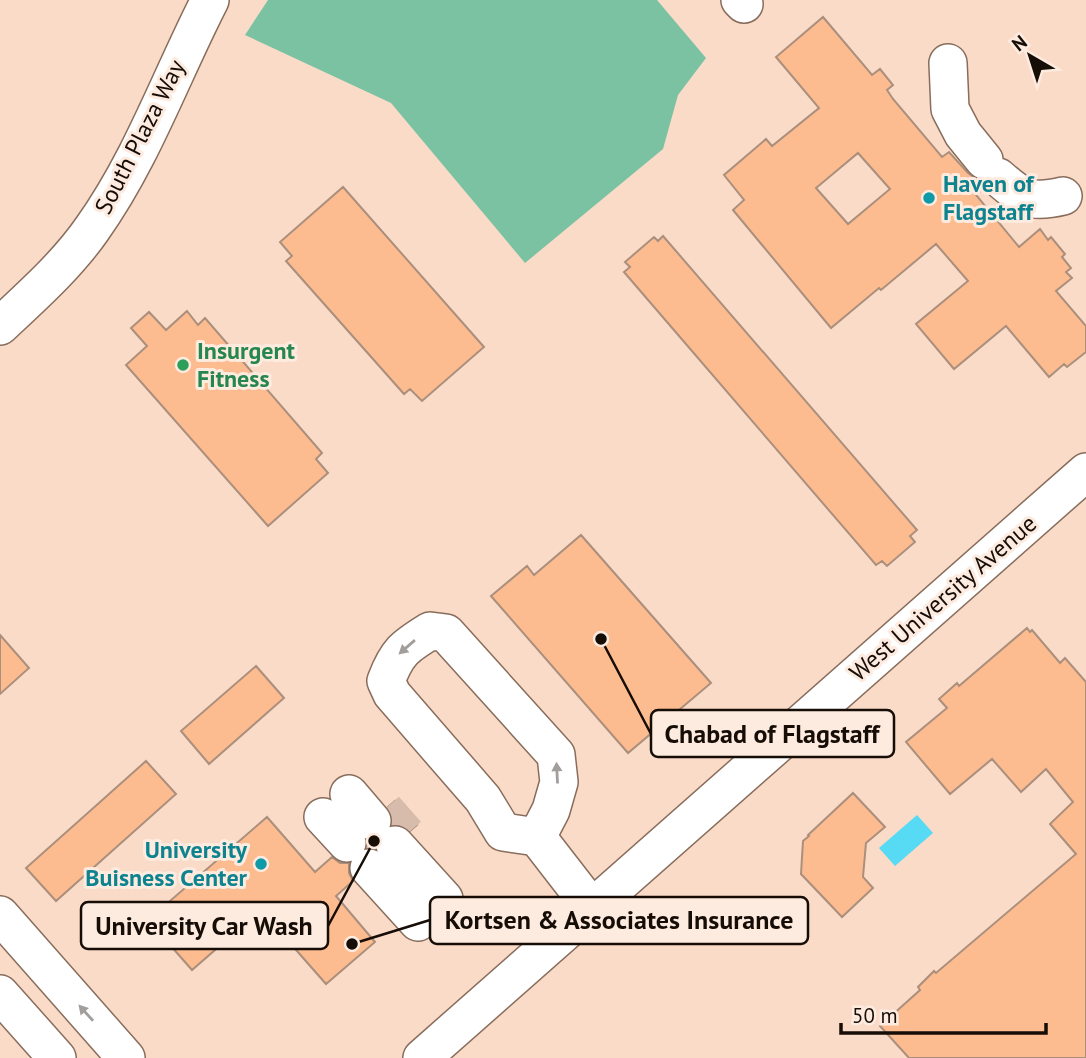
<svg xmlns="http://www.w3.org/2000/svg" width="1086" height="1058" font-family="'PT Sans',sans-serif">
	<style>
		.green { fill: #7ac2a2 }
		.water { fill: #57daf4 }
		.building { fill: #fdbb90; stroke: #ab8f7d; stroke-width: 2; fill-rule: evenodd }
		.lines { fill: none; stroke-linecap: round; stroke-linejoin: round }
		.minor-tunnel { stroke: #d8bcab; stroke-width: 37; stroke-dasharray: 37 18; stroke-linecap: butt }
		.minor-casing { stroke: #886d5c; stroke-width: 40 }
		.minor { stroke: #fff; stroke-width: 37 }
		.oneway { fill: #a29e9c }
		.culture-dot { fill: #0f9aa8; stroke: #feebe0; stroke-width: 2.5 }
		.leisure-dot { fill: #2e9e5b; stroke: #feebe0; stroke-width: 2.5 }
		.labels { text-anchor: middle; stroke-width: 6; stroke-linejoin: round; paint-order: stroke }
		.street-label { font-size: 24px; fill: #160d07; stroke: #feebe0 }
		.culture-label { font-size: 24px; font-weight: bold; fill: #0d838f; stroke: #feebe0; text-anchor: start }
		.leisure-label { font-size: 24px; font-weight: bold; fill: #27864d; stroke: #feebe0; text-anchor: start }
		.leader { fill: none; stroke: #160d07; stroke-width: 2.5 }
		.callout-dot { fill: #160d07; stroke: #feebe0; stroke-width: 2.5 }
		.callout { fill: #feebe0; stroke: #160d07; stroke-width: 2.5 }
		.callout-label { font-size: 26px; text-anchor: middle; font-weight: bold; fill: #160d07 }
	</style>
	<rect width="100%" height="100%" fill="#fadbc8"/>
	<path class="green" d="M 268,0 L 657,0 L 706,58 L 678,95 L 663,149 L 525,263 L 391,103 L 245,35 Z"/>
	<path class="water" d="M 917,815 L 933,833 L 895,866 L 879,848 Z"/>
	<path class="building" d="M 823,17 L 872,75 L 880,69 L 893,85 L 887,90 L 893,99 L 942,157 L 949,152 L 968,173 L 978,180 L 982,190 L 976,195 L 1019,247 L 1040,229 L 1048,240 L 1051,237 L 1065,254 L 1062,257 L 1071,268 L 1066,272 L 1072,278 L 1056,291 L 1086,326 L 1086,352 L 1067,367 L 1064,364 L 1049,377 L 1006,326 L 954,369 L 916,324 L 968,281 L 936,244 L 881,290 L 879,288 L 831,328 L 733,210 L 744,200 L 724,175 L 766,139 L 772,146 L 819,108 L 776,57 ZM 858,153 L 890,189 L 848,224 L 816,188 Z
		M 343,187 L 484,347 L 422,401 L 410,389 L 404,394 L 286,261 L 292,256 L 280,242 Z
		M 663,236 L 917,530 L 910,536 L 915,542 L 887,566 L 882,561 L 876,565 L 624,272 L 630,267 L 625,262 L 654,237 L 658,241 Z
		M 187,311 L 198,325 L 205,318 L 322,453 L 316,459 L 328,473 L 268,526 L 126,365 L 147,346 L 131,328 L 149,312 L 166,330 Z
		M 581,535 L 711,683 L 628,753 L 491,596 L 527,566 L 534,575 Z
		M 1027,628 L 1030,632 L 1032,630 L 1060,663 L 1065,658 L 1086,682 L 1086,1058 L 909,1058 L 880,1026 L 920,990 L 918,987 L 934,971 L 936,973 L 1076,854 L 1050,824 L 1073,802 L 1046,769 L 1021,792 L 992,759 L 950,794 L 906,742 L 947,708 L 939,699 L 957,683 L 959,686 Z
		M 0,635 L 29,668 L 0,694 Z
		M 256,666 L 284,698 L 209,764 L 181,731 Z
		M 146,761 L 176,794 L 56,901 L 26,868 Z
		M 853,793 L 885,827 L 866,843 L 863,877 L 873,888 L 842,917 L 801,874 L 802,857 L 803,841 L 809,836 L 808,835 Z
		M 395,801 L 417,825 L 410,831 L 402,825 L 392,824 L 392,817 L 388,807 Z
		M 267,817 L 315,872 L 332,857 L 340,863 L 349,863 L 349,873 L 353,881 L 336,896 L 375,942 L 326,984 L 261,910 L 192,970 L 148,920 Z"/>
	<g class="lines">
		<path class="minor-tunnel" d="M 385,809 L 407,834
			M 360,832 L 381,856"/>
		<defs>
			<path id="minor" d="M 740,0 L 744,4
				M 948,63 L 950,109 L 963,134 L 984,160
				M 998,177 C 1022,198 1030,204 1063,196
				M 0,326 C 32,296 67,265 92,229 C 142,159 171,76 210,0
				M 349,794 L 372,821
				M 323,817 L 347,843
				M 537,837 L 551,810 L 559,782 L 556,755 L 446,633 L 430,631 C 404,647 397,652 386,681 L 392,694 L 483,799 L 503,832 L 537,837 L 592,908
				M 395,845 L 444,899
				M 369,868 L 418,922
				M 0,915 L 126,1058
				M 0,994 L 57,1058
				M 422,1058 L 1086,472"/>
		</defs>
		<use href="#minor" class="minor-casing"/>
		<use href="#minor" class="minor"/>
	</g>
	<defs><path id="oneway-solid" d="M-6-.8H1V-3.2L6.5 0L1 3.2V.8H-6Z" transform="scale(1.75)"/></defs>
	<g class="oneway">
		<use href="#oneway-solid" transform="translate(407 647) rotate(139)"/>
		<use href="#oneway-solid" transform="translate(557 773) rotate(-93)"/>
		<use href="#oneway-solid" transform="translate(86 1013) rotate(-132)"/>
	</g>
	<g class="culture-dot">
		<circle cx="929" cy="198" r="7"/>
		<circle cx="261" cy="864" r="7"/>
	</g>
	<circle class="leisure-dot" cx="183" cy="365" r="7"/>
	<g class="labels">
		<g class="street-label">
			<text transform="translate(140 137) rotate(-63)" y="8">South Plaza Way</text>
			<text transform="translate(943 598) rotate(-41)" y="8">West University Avenue</text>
		</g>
		<g class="culture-label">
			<text x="943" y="192">Haven of<tspan x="943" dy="28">Flagstaff</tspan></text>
			<text x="247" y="858" text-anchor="end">University<tspan x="247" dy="28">Buisness Center</tspan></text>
		</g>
		<g class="leisure-label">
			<text x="197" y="359">Insurgent<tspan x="197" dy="28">Fitness</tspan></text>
		</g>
	</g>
	<path class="leader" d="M601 639L651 734M352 944L430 920M374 841L328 926"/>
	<g class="callout-dot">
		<circle cx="601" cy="639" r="7"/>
		<circle cx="352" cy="944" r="7"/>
		<circle cx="374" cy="841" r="7"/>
	</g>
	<g class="callout">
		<rect x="651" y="710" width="243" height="47" rx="7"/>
		<rect x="430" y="897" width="378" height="47" rx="7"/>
		<rect x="81" y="902" width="247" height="47" rx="7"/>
	</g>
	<g class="callout-label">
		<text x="772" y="743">Chabad of Flagstaff</text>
		<text x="619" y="929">Kortsen &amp; Associates Insurance</text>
		<text x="204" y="935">University Car Wash</text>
	</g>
	<g transform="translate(1030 56) rotate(321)" stroke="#feebe0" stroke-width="5" paint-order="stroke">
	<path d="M0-5L12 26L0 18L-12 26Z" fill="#160d07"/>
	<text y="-10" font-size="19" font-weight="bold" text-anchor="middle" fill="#160d07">N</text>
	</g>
	<path d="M841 1023v10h205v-10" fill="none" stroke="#160d07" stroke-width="3.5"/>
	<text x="852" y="1023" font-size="21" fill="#160d07" stroke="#feebe0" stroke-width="5" paint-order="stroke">50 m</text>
</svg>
